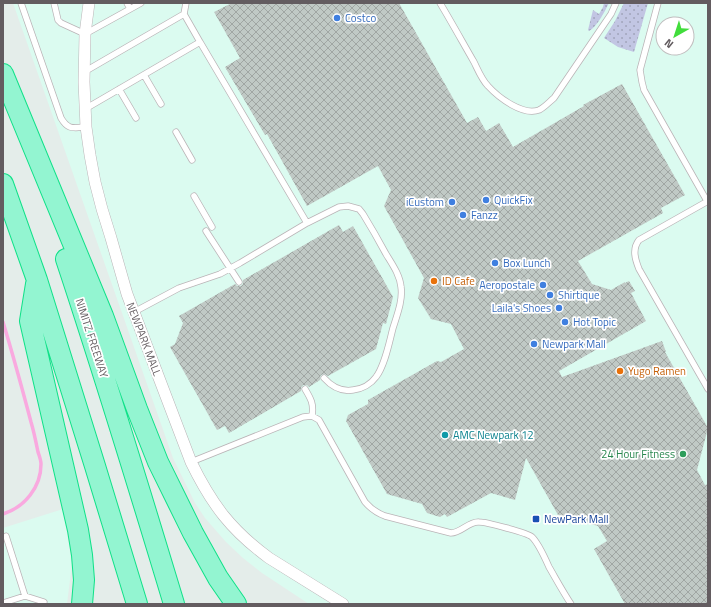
<svg xmlns="http://www.w3.org/2000/svg" width="711" height="607" font-family="'Titillium Web',sans-serif">
	<style>
		.commercial { fill: #dbfbf0; fill-rule: evenodd }
		.grass { fill: url(#grass-dots) }
		.lines { fill: none; stroke-linecap: round; stroke-linejoin: round }
		.stream { stroke: #f9a9df; stroke-width: 3.5 }
		.building { fill: url(#building-cross-hatch) }
		.lane-casing { stroke: #bab4b7; stroke-width: 7 }
		.street-casing { stroke: #bab4b7; stroke-width: 12 }
		.highway-casing { stroke: #10e188; stroke-width: 22 }
		.lane { stroke: #fff; stroke-width: 5.5 }
		.street { stroke: #fff; stroke-width: 11 }
		.highway { stroke: #93f5d1; stroke-width: 20 }
		.shop-dot { fill: #3f7fe0; stroke: #fff; stroke-width: 1.5 }
		.food-dot { fill: #e8710a; stroke: #fff; stroke-width: 1.5 }
		.culture-dot { fill: #0f9aa8; stroke: #fff; stroke-width: 1.5 }
		.leisure-dot { fill: #2e9e5b; stroke: #fff; stroke-width: 1.5 }
		.transit-dot { fill: #1a4fb4; stroke: #fff; stroke-width: 1.5 }
		.labels { text-anchor: middle; stroke-width: 3.5; stroke-linejoin: round; paint-order: stroke }
		.shop-label { font-size: 11px; fill: #366cbe; stroke: #fff; text-anchor: start }
		.food-label { font-size: 11px; fill: #c56008; stroke: #fff; text-anchor: start }
		.street-label { font-size: 11px; fill: #635c60; stroke: #fff }
		.culture-label { font-size: 11px; fill: #0d838f; stroke: #fff; text-anchor: start }
		.leisure-label { font-size: 11px; fill: #27864d; stroke: #fff; text-anchor: end }
		.transit-label { font-size: 11px; fill: #164399; stroke: #fff; text-anchor: start }
	</style>
	<defs>
		<pattern id="grass-dots" width="8" height="8" patternUnits="userSpaceOnUse"><rect width="8" height="8" fill="#c2c6e3"/><path d="M2 2h.1M6 6h.1" fill="none" stroke="#a1a4bb" stroke-width="1.8" stroke-linecap="round"/></pattern>
		<pattern id="building-cross-hatch" width="8" height="8" patternUnits="userSpaceOnUse"><rect width="8" height="8" fill="#c0c9c5"/><path d="M0 0l8 8M0 8l8-8" fill="none" stroke="#a0a6a3"/></pattern>
	</defs>
	<rect width="100%" height="100%" fill="#e4edea"/>
	<path class="commercial" d="M 13,3 L 708,3 L 708,604 L 309,604 L 262,573 L 243,558 L 226,542 L 205,518 L 195,503 L 173,458 ZM 663,24 L 687,24 L 687,48 L 663,48 Z
		M 63,509 L 72,564 L 67,604 L 3,604 L 3,528 Z"/>
	<path class="grass" d="M 604,3 L 609,3 C 605,11 597,27 589,31 L 588,30 L 593,10 L 599,14 L 603,7 Z
		M 624,3 L 648,3 L 634,52 L 618,47 L 604,38 L 615,21 Z"/>
	<g class="lines">
		<path class="stream" d="M 3,322 C 13,355 22,388 31,422 C 34,432 36,442 38,452 C 39,455 41,460 41,464 C 41,487 25,507 3,514"/>
	</g>
	<path class="building" d="M 232,3 L 399,3 L 467,123 L 478,117 L 486,131 L 499,123 L 513,147 L 584,106 L 583,105 L 622,84 L 685,195 L 661,208 L 663,213 L 578,261 L 592,284 L 611,290 L 625,282 L 625,283 L 629,281 L 635,291 L 631,293 L 646,321 L 559,371 L 562,377 L 662,341 L 666,352 L 665,352 L 708,428 L 697,470 L 705,485 L 708,484 L 708,604 L 625,604 L 594,549 L 607,541 L 598,526 L 558,515 L 526,458 L 515,500 L 491,493 L 447,517 L 445,514 L 440,517 L 427,513 L 422,504 L 387,494 L 346,421 L 348,415 L 368,404 L 368,400 L 437,361 L 441,362 L 464,349 L 451,324 L 431,319 L 418,298 L 424,278 L 384,206 L 391,190 L 378,166 L 307,206 L 267,134 L 265,135 L 225,67 L 240,58 L 214,12 Z
		M 339,225 L 343,232 L 353,226 L 393,297 L 386,324 L 383,323 L 376,349 L 328,376 L 325,374 L 321,375 L 320,377 L 320,380 L 309,387 L 307,385 L 303,385 L 301,387 L 301,391 L 229,433 L 225,426 L 217,430 L 170,347 L 175,344 L 183,323 L 179,316 L 235,284 L 237,286 L 241,286 L 243,284 L 243,280 Z"/>
	<g class="lines">
		<defs>
			<path id="lane" d="M 21,3 L 61,118 C 68,130 73,128 86,127
				M 54,3 L 58,20 L 61,23 L 85,34 L 141,3
				M 127,3 L 130,9
				M 186,3 L 184,14 L 200,42
				M 440,3 C 452,23 463,43 474,62 C 478,70 482,80 488,86 C 499,98 523,116 539,110 C 545,107 549,102 554,98 L 611,14 L 616,3
				M 658,3 L 640,70 L 642,82 L 644,90 L 707,201
				M 84,72 L 184,14
				M 144,75 L 161,104
				M 119,89 L 136,118
				M 85,109 L 200,42 L 307,223
				M 176,132 L 192,160
				M 194,196 L 212,227
				M 708,201 L 639,240 C 632,249 635,259 639,269 L 708,389
				M 206,231 L 239,282
				M 134,312 L 179,288 L 220,274 L 240,263 L 307,223 L 339,207 L 348,206 L 359,209 L 363,214 C 371,227 379,241 386,254 C 392,264 400,275 401,287 C 403,300 397,315 393,328 C 389,343 385,365 376,377 C 371,384 362,389 353,390 C 341,392 332,387 324,378
				M 305,389 C 311,399 314,404 312,416
				M 191,462 L 303,417 L 312,416 L 319,420 L 365,502 C 371,509 377,513 385,516 L 451,533 C 461,533 469,521 479,522 C 486,522 528,533 532,537 C 539,544 545,558 549,567 C 556,579 563,592 571,604
				M 6,536 L 25,596
				M 3,603 L 25,596 L 44,602"/>
			<path id="street" d="M 89,3 L 85,34 L 84,82 L 86,127 L 90,155 L 95,182 L 102,209 L 111,238 L 127,294 L 191,462 C 212,505 231,530 269,558 L 343,604"/>
			<path id="highway" d="M 3,74 L 103,316 L 137,409 L 158,462 L 193,533 L 218,578 L 236,604
				M 3,184 L 37,280 L 95,466 L 137,604
				M 66,259 C 104,373 139,488 174,604
				M 36,284 L 30,321 L 78,530 L 82,555 L 84,580 L 82,604"/>
		</defs>
		<use href="#lane" class="lane-casing"/>
		<use href="#street" class="street-casing"/>
		<use href="#highway" class="highway-casing"/>
		<use href="#lane" class="lane"/>
		<use href="#street" class="street"/>
		<use href="#highway" class="highway"/>
	</g>
	<g class="shop-dot">
		<circle cx="337" cy="18" r="4"/>
		<circle cx="486" cy="200" r="4"/>
		<circle cx="452" cy="202" r="4"/>
		<circle cx="463" cy="215" r="4"/>
		<circle cx="495" cy="263" r="4"/>
		<circle cx="543" cy="285" r="4"/>
		<circle cx="550" cy="295" r="4"/>
		<circle cx="559" cy="308" r="4"/>
		<circle cx="565" cy="322" r="4"/>
		<circle cx="534" cy="344" r="4"/>
	</g>
	<g class="food-dot">
		<circle cx="434" cy="281" r="4"/>
		<circle cx="620" cy="371" r="4"/>
	</g>
	<circle class="culture-dot" cx="445" cy="435" r="4"/>
	<circle class="leisure-dot" cx="683" cy="454" r="4"/>
	<rect class="transit-dot" x="532" y="515" width="8" height="8" rx="2"/>
	<g class="labels">
		<g class="shop-label">
			<text x="345" y="22">Costco</text>
			<text x="494" y="204">QuickFix</text>
			<text x="444" y="206" text-anchor="end">iCustom</text>
			<text x="471" y="219">Fanzz</text>
			<text x="503" y="267">Box Lunch</text>
			<text x="535" y="289" text-anchor="end">Aeropostale</text>
			<text x="558" y="299">Shirtique</text>
			<text x="551" y="312" text-anchor="end">Laila's Shoes</text>
			<text x="573" y="326">Hot Topic</text>
			<text x="542" y="348">Newpark Mall</text>
		</g>
		<g class="food-label">
			<text x="442" y="285">ID Cafe</text>
			<text x="628" y="375">Yugo Ramen</text>
		</g>
		<g class="street-label">
			<text transform="translate(92 338) rotate(72)" y="4">NIMITZ FREEWAY</text>
			<text transform="translate(144 339) rotate(69)" y="4">NEWPARK MALL</text>
		</g>
		<g class="culture-label">
			<text x="453" y="439">AMC Newpark 12</text>
		</g>
		<g class="leisure-label">
			<text x="675" y="458">24 Hour Fitness</text>
		</g>
		<g class="transit-label">
			<text x="544" y="523">NewPark Mall</text>
		</g>
	</g>
	<rect width="711" height="607" fill="none" stroke="#635c60" stroke-width="8"/>
	<g transform="translate(675 36) rotate(219)"><circle r="19" fill="#ffffff" stroke="#c1bebf"/>
	<path d="M0-3L7 15L0 10L-7 15Z" fill="#41dd3b"/>
	<text y="-6" font-size="11" font-weight="bold" text-anchor="middle" fill="#635c60">N</text>
	</g>
</svg>
